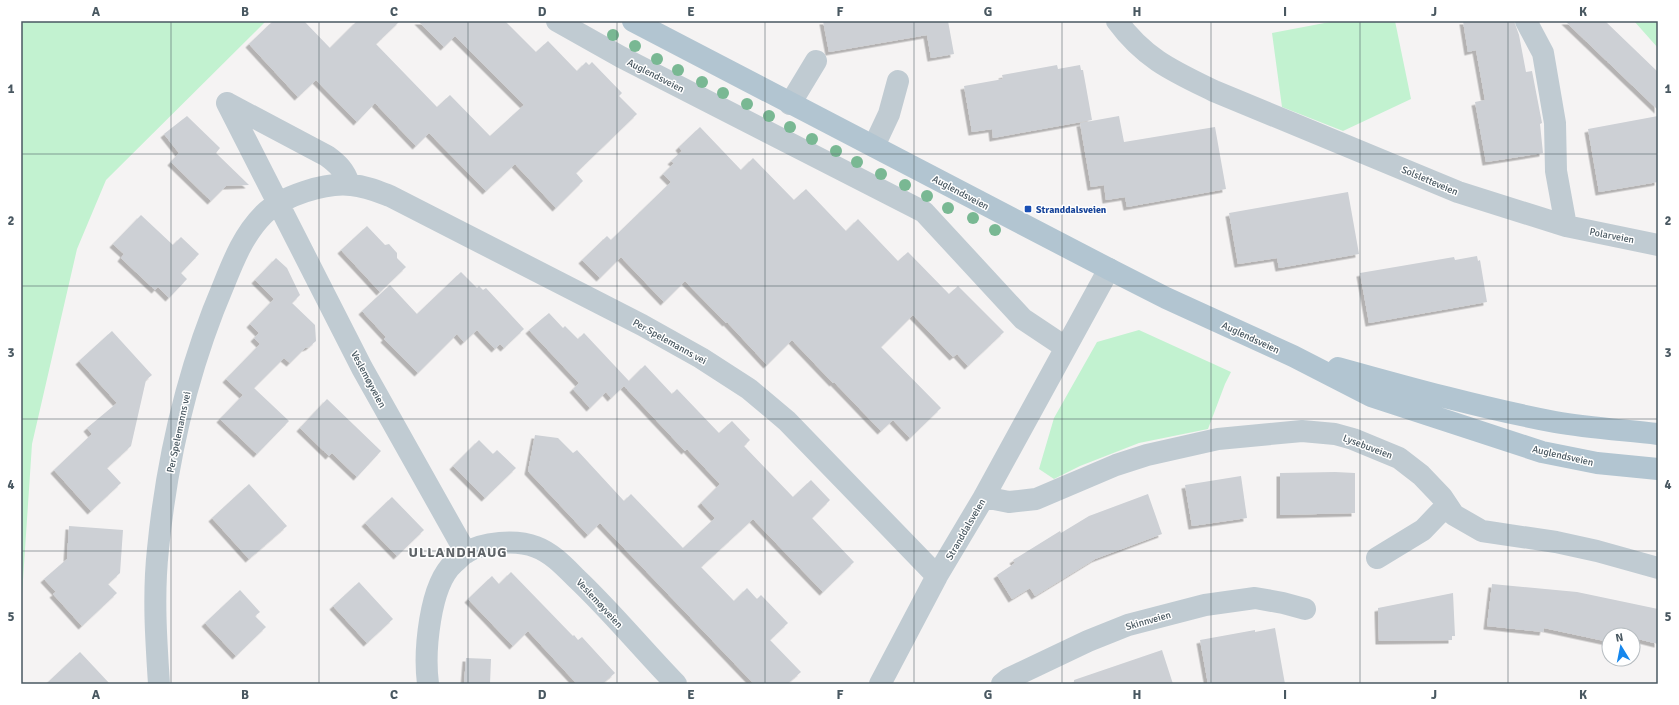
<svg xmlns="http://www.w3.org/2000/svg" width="1679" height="705" font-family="Signika,sans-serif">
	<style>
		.green { fill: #c2f2d0 }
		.building { fill: #cdd0d5; filter: url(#shadow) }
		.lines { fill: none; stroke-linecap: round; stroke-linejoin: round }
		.minor { stroke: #c0cbd2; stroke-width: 22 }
		.major { stroke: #b2c5d1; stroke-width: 22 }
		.tree { fill: #79b893 }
		.grid { fill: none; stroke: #495861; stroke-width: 1; stroke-opacity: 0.55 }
		.transit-dot { fill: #1a4fb4; stroke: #fff; stroke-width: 1.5 }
		.labels { text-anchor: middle; stroke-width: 3; stroke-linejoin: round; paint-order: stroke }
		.street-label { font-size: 10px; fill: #495861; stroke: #fff }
		.transit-label { font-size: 10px; font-weight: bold; fill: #164399; stroke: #fff; text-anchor: start }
		.district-label { font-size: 14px; font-weight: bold; letter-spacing: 1px; fill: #5f6468; stroke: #fff }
		.neatline { fill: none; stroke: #495861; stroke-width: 1.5 }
		.grid-label { font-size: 13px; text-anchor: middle; font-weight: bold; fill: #495861 }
	</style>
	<defs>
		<filter id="shadow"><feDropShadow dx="-3.5" dy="3.5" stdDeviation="0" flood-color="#0004"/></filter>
	</defs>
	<rect width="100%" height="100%" fill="#f5f3f3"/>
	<path class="green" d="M 25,21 L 266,21 L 106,180 L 77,249 L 32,444 L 21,610 L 21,25 Z
		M 1335,21 L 1395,21 L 1411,99 L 1343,131 L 1282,107 L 1272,33 Z
		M 1634,21 L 1658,21 L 1658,48 Z
		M 1139,330 L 1231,372 L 1225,384 L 1208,429 L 1139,443 L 1080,466 L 1054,479 L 1039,469 L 1054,418 L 1097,342 Z"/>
	<path class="building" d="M 273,21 L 304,21 L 330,48 L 357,21 L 400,21 L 376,44 L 437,107 L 450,95 L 490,136 L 524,105 L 455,36 L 444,47 L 418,21 L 505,21 L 536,52 L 548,41 L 577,71 L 586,62 L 589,65 L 592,62 L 622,93 L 619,96 L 637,114 L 576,173 L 583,181 L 556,208 L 515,164 L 486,191 L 429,133 L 416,146 L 375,103 L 357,122 L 316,80 L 298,97 L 249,44 Z
		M 823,21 L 948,21 L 954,54 L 931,58 L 927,35 L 829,52 Z
		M 1463,21 L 1514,21 L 1519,35 L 1526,72 L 1532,71 L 1542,123 L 1540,124 L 1543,153 L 1486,162 L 1475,102 L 1485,100 L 1476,50 L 1468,52 Z
		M 1565,21 L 1605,21 L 1658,72 L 1658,110 Z
		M 1057,65 L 1058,69 L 1080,65 L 1081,70 L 1083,70 L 1092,120 L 993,138 L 992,129 L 972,132 L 964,86 L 1003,79 L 1002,75 Z
		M 187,116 L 220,148 L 216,153 L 249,185 L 226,186 L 211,201 L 171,162 L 179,153 L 164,134 Z
		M 1119,116 L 1124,142 L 1215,127 L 1226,189 L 1127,207 L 1125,197 L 1106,200 L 1104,185 L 1091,187 L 1080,123 Z
		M 1658,116 L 1658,182 L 1599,192 L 1588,129 Z
		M 700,127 L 741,170 L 753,158 L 794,200 L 806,189 L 846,231 L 858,219 L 898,261 L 908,252 L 949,294 L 958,286 L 1004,332 L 968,366 L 957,354 L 953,357 L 913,315 L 881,347 L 941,408 L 910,438 L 893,420 L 881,431 L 834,382 L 833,383 L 792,340 L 767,365 L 727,322 L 726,323 L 685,281 L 664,302 L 621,257 L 600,278 L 582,260 L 607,236 L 611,240 L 671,182 L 663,174 L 674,163 L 671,161 L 682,151 L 679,147 Z
		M 1348,192 L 1359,254 L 1279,268 L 1277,258 L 1238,264 L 1229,213 Z
		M 141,215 L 173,245 L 181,237 L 199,254 L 181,273 L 187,279 L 169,298 L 158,287 L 155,290 L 121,258 L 124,254 L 113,244 Z
		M 367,226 L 385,245 L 389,244 L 397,253 L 397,258 L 406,267 L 380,292 L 341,250 Z
		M 1477,256 L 1478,261 L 1480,260 L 1487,302 L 1369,323 L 1360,273 L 1454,257 L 1455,260 Z
		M 276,258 L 287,268 L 300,295 L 292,303 L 315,325 L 316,341 L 309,347 L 305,348 L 290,363 L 284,358 L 254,388 L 289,421 L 257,454 L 220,419 L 243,395 L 226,379 L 260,344 L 254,338 L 259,333 L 250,324 L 274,299 L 255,280 Z
		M 461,272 L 477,288 L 479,286 L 483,290 L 486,288 L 524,329 L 504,348 L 500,344 L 495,349 L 477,330 L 464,342 L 457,334 L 418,373 L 384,339 L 386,337 L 362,311 L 390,285 L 417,314 Z
		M 549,313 L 563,328 L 565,326 L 578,339 L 584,333 L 629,381 L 645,365 L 672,394 L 677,389 L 719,433 L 732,421 L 750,440 L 744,446 L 793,497 L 811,480 L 830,500 L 812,518 L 854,562 L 823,592 L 753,519 L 701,567 L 734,601 L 747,588 L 757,599 L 761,595 L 788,623 L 770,640 L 801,672 L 787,684 L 754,684 L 600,523 L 588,535 L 528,471 L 535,435 L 558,438 L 573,453 L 577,450 L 624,501 L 631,494 L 683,548 L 715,518 L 701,503 L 720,484 L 687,449 L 685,451 L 624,386 L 625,385 L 611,398 L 606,392 L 590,408 L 573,389 L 579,383 L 529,330 Z
		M 112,331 L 152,375 L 146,380 L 131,446 L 107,468 L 121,483 L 91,511 L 54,470 L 92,434 L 87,428 L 117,403 L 79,361 Z
		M 327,399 L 381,451 L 357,477 L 332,453 L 329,456 L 300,428 Z
		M 479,440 L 493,454 L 497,450 L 516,468 L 485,498 L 453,466 Z
		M 1335,472 L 1355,473 L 1355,513 L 1280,515 L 1280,473 Z
		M 1241,476 L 1247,518 L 1192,526 L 1185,485 Z
		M 249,484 L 287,526 L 249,559 L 212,518 Z
		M 1148,494 L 1162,534 L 1095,559 L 1035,596 L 1030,588 L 1012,599 L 997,575 L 1015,563 L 1013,560 L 1060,531 L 1061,533 L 1089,516 Z
		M 392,497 L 424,530 L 397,556 L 365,523 Z
		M 69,526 L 123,530 L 120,573 L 108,584 L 117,593 L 82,626 L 53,594 L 56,592 L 44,579 L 67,559 Z
		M 511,572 L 573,636 L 574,635 L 578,640 L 582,637 L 615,673 L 602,684 L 577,684 L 528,631 L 513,646 L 468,599 L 492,576 L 499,584 Z
		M 359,582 L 393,619 L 367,643 L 333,606 Z
		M 1492,584 L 1577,592 L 1658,609 L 1658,644 L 1634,638 L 1633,642 L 1633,635 L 1609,635 L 1609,642 L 1544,628 L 1543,632 L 1487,626 Z
		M 240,590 L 260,612 L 255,616 L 266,627 L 236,656 L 205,623 Z
		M 1453,593 L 1455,636 L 1452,636 L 1452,640 L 1379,641 L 1378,608 Z
		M 1275,628 L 1285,684 L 1208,684 L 1200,640 L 1255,630 L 1255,632 Z
		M 1162,650 L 1173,684 L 1074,684 L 1074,680 Z
		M 80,652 L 110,684 L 46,684 Z
		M 466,658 L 491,659 L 490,684 L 464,684 Z"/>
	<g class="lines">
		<path class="minor" d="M 557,21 L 621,57 L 924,212 L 1023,319 L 1065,347
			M 1117,21 C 1145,59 1173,71 1214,91 L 1458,192 L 1566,226 L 1556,171 L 1555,123 L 1543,53 L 1526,21
			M 227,103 L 362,368 L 466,553
			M 227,103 L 327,156 C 338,164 345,171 349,184
			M 790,104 L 816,61
			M 874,146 L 889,114 L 898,81
			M 1566,226 L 1658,245
			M 984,497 L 1009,502 L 1036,499 L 1116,465 L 1147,455 L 1218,439 L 1302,431 L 1335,434 L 1353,439 L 1399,458 L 1421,475 L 1442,497 L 1454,515 L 1482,531 L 1556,542 L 1597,551 L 1658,568
			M 1377,558 L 1423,530 L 1447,505
			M 159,684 C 156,639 153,594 158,549 C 167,458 188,368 224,284 C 234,259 244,234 264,214 C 282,196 326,182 351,185 C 365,186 377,191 390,196 L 642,325 L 701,358 L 749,389 L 787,421 L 937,576
			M 428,684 C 424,653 429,585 454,563 C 458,560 461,556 465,553 C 483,542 516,539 536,547 C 552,553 564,566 576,578 C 611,611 642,649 676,684
			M 880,684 L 937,576 L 984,497 L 1109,269
			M 1002,684 L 1008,679 L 1088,641 L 1128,625 L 1205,605 L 1255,598 L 1283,603 L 1305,609"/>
		<path class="major" d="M 633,21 L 1109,269 L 1166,298 L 1293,356 L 1371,396 L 1542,452 L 1597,463 L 1658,469
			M 1338,368 C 1410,388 1482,408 1555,422 C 1589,428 1624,430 1658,434"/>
	</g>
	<g class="tree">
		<circle cx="613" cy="35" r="6"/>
		<circle cx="635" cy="46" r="6"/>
		<circle cx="657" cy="59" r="6"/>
		<circle cx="678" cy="70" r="6"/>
		<circle cx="702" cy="82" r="6"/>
		<circle cx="723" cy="93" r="6"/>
		<circle cx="747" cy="104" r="6"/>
		<circle cx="769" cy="116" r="6"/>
		<circle cx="790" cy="127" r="6"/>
		<circle cx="812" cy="139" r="6"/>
		<circle cx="836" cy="151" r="6"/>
		<circle cx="857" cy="162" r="6"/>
		<circle cx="881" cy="174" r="6"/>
		<circle cx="905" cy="185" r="6"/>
		<circle cx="927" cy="196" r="6"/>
		<circle cx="948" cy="208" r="6"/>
		<circle cx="973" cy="218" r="6"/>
		<circle cx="995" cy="230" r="6"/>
	</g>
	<path class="grid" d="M 171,21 L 171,684M 319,21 L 319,684M 468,21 L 468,684M 617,21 L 617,684M 765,21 L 765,684M 914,21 L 914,684M 1062,21 L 1062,684M 1211,21 L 1211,684M 1360,21 L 1360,684M 1508,21 L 1508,684M 21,154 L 1658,154M 21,286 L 1658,286M 21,419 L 1658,419M 21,551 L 1658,551"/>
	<rect class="transit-dot" x="1024" y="205" width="8" height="8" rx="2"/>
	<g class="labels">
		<g class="street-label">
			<text transform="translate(656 75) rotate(27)" y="4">Auglendsveien</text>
			<text transform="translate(1430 180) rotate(23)" y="4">Solsletteveien</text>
			<text transform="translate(961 192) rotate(28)" y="4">Auglendsveien</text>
			<text transform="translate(1612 235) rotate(11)" y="4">Polarveien</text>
			<text transform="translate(1251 337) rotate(25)" y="4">Auglendsveien</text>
			<text transform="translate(670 341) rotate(29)" y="4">Per Spelemanns vei</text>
			<text transform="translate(369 379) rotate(62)" y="4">Veslemøyveien</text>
			<text transform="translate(178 432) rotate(-78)" y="4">Per Spelemanns vei</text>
			<text transform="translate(1368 446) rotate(21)" y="4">Lysebuveien</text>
			<text transform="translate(1563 455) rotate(13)" y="4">Auglendsveien</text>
			<text transform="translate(965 529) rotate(-60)" y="4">Stranddalsveien</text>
			<text transform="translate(600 603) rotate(47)" y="4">Veslemøyveien</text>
			<text transform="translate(1148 620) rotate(-16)" y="4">Skinnveien</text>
		</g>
		<g class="transit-label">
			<text x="1036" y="213">Stranddalsveien</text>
		</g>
		<g class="district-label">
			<text x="458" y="557">ULLANDHAUG</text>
		</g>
	</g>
	<rect width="1679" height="705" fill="none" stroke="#ffffff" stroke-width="44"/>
	<g transform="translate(1621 647) rotate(350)"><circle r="19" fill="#ffffff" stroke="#b6bcc0"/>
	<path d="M0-3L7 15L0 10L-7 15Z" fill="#1587ed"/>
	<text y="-6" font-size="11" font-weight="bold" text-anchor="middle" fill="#495861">N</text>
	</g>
	<rect x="22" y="22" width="1635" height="661" class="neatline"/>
	<g class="grid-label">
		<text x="96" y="16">A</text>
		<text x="245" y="16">B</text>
		<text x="394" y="16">C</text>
		<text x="542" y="16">D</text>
		<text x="691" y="16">E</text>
		<text x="840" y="16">F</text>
		<text x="988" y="16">G</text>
		<text x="1137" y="16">H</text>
		<text x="1285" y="16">I</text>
		<text x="1434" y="16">J</text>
		<text x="1583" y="16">K</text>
		<text x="11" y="93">1</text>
		<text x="1668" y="93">1</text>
		<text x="11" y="225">2</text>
		<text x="1668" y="225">2</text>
		<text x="11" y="357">3</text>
		<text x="1668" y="357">3</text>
		<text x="11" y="489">4</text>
		<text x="1668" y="489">4</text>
		<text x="11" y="621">5</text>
		<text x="1668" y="621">5</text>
		<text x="96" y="699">A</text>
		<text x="245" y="699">B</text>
		<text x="394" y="699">C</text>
		<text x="542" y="699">D</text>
		<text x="691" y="699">E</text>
		<text x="840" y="699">F</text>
		<text x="988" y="699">G</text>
		<text x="1137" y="699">H</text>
		<text x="1285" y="699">I</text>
		<text x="1434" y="699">J</text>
		<text x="1583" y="699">K</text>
	</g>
</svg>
